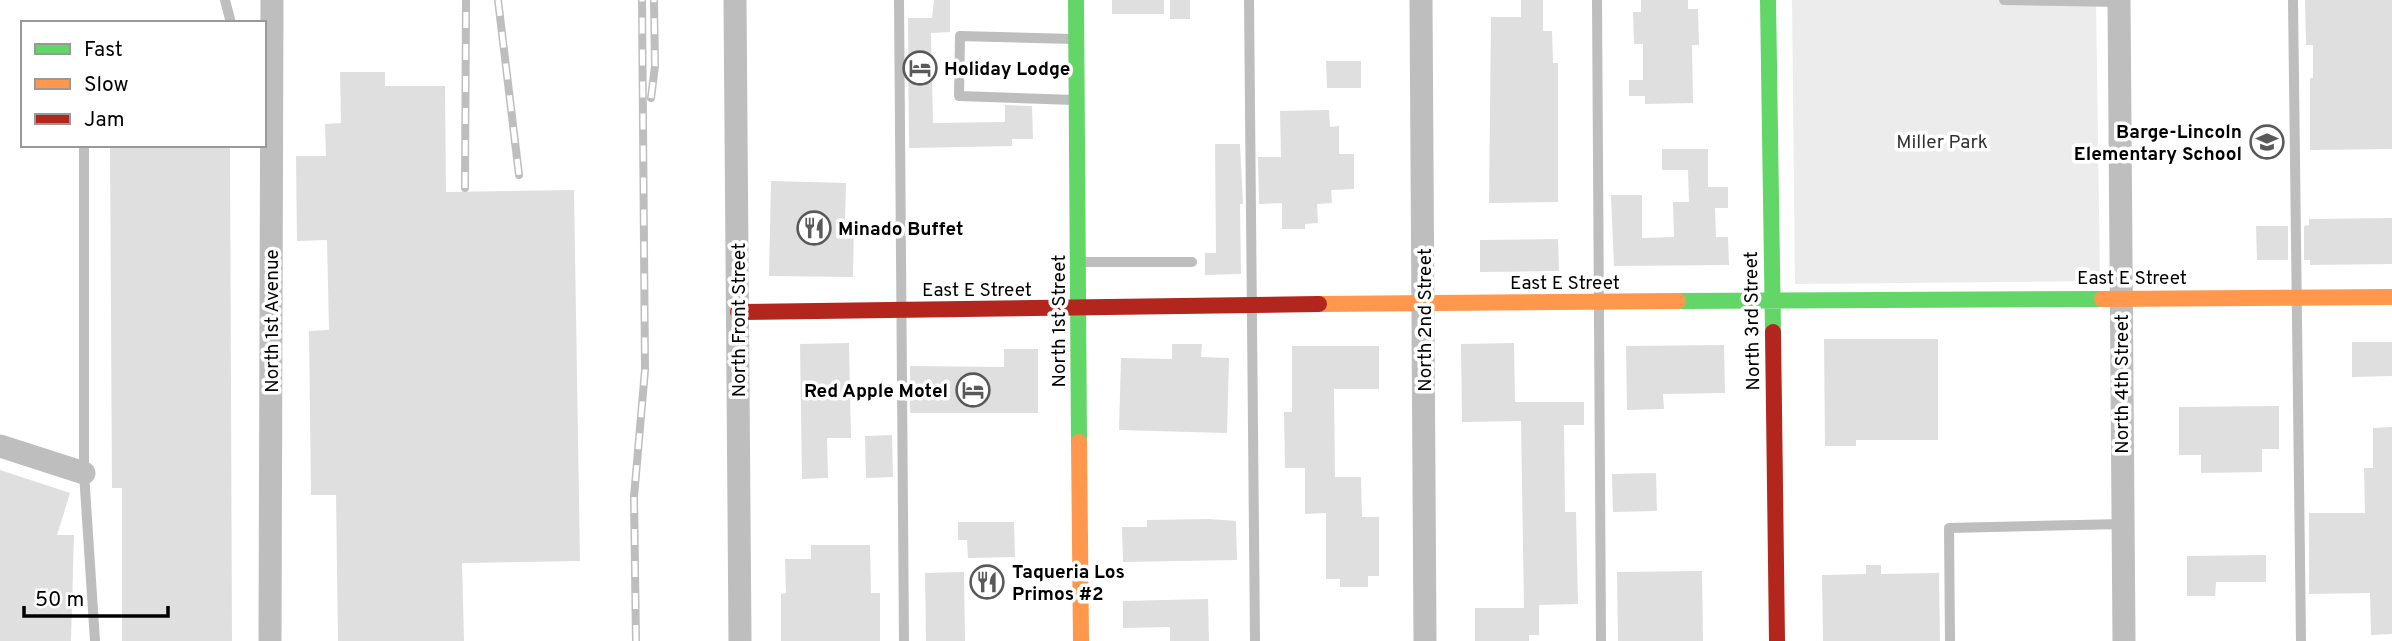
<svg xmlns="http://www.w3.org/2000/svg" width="2392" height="641" font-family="Overpass,sans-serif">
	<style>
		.green { fill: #ececec }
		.building { fill: #dfdfdf }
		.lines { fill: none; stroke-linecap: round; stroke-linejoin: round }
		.lane { stroke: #bebebe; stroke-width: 10 }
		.street { stroke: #bebebe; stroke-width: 23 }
		.fast { stroke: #63d668; stroke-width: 16 }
		.slow { stroke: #ff974d; stroke-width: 16 }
		.jam { stroke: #b3261e; stroke-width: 16 }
		.rail-casing { stroke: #bebebe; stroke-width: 8 }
		.rail { stroke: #fff; stroke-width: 5; stroke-dasharray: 16; stroke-linecap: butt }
		.labels { text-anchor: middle; stroke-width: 7; stroke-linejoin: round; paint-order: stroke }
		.poi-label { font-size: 19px; font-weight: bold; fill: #000; stroke: #fff; text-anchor: start }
		.park-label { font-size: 19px; fill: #333; stroke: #fff }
		.street-label { font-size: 19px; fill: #000; stroke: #fff }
	</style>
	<rect width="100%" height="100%" fill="#fff"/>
	<path class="green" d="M 1792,0 L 2096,0 L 2100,281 L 1795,284 Z"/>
	<path class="building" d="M 934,0 L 950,0 L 950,32 L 931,33 L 933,123 L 1005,122 L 1005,105 L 1032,106 L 1033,139 L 1012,139 L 1012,146 L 909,148 L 908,18 L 932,18 Z
		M 1112,0 L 1164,0 L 1164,14 L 1112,14 Z
		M 1170,0 L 1190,0 L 1190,19 L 1170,19 Z
		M 1521,0 L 1543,0 L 1543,31 L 1552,31 L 1553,63 L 1558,63 L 1558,202 L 1489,203 L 1491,17 L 1521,17 Z
		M 1641,0 L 1688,0 L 1688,9 L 1698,9 L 1699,45 L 1692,45 L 1693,103 L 1645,104 L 1645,96 L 1629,96 L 1629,80 L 1643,80 L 1643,44 L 1634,44 L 1633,12 L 1641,12 Z
		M 2305,0 L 2392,0 L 2392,149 L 2310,150 L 2310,78 L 2313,78 L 2313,45 L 2306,45 Z
		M 1326,61 L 1361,61 L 1361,88 L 1327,88 Z
		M 340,72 L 385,72 L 385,86 L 445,86 L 446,192 L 574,190 L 580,561 L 462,563 L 464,641 L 338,641 L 336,495 L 311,495 L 309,331 L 329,330 L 327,240 L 297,241 L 296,156 L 326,156 L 325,124 L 341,123 Z
		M 1329,110 L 1330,127 L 1339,126 L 1339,154 L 1354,154 L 1354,189 L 1331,190 L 1332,203 L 1317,204 L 1318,223 L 1305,224 L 1305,229 L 1282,229 L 1282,203 L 1259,204 L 1258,157 L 1281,157 L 1280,111 Z
		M 1215,144 L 1240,144 L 1243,204 L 1240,204 L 1241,274 L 1205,275 L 1205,253 L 1216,253 Z
		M 110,145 L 230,145 L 232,641 L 122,641 L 122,488 L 112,488 Z
		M 1662,149 L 1708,149 L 1708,187 L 1728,187 L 1728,208 L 1715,208 L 1716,237 L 1728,237 L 1729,265 L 1614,266 L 1611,195 L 1642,195 L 1642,238 L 1674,237 L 1673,202 L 1689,202 L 1688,170 L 1662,170 Z
		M 771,181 L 846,183 L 845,221 L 854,221 L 853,277 L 769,276 Z
		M 2392,218 L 2392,264 L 2310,265 L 2310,260 L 2304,260 L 2304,226 L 2309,225 L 2309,219 Z
		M 2256,226 L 2288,226 L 2288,260 L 2257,260 Z
		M 1558,239 L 1559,271 L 1480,272 L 1480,240 Z
		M 1824,339 L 1938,339 L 1938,440 L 1856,440 L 1856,446 L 1825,446 Z
		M 2352,342 L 2392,342 L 2392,376 L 2352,377 Z
		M 849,343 L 851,438 L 827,438 L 828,478 L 802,479 L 800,344 Z
		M 1514,343 L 1515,402 L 1584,402 L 1584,425 L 1564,425 L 1565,512 L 1576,512 L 1578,604 L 1539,605 L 1539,635 L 1529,635 L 1529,641 L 1475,641 L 1475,608 L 1524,608 L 1521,421 L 1462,422 L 1461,344 Z
		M 1172,344 L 1202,344 L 1201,357 L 1229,358 L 1227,433 L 1119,430 L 1121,358 L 1172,359 Z
		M 1724,345 L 1725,393 L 1663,394 L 1664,409 L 1627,410 L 1626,346 Z
		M 1292,346 L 1379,346 L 1379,389 L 1334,389 L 1335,477 L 1361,477 L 1362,517 L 1379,517 L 1379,576 L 1368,576 L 1368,587 L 1340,587 L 1340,579 L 1326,579 L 1326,513 L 1305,514 L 1305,468 L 1285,468 L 1284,412 L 1292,412 Z
		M 1004,349 L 1038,349 L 1038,413 L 910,413 L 910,366 L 1004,367 Z
		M 2279,406 L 2279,449 L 2262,449 L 2262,472 L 2201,473 L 2201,455 L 2179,455 L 2179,407 Z
		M 2392,427 L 2392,634 L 2371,635 L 2370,593 L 2309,594 L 2309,513 L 2365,513 L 2364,468 L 2373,468 L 2373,428 Z
		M 892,435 L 893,477 L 866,478 L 865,436 Z
		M 0,470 L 70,493 L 57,535 L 74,535 L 71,641 L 0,641 Z
		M 1656,473 L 1657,511 L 1613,512 L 1612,474 Z
		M 1210,519 L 1236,521 L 1237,560 L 1123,562 L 1122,527 L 1147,527 L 1147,520 Z
		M 958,522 L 1014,522 L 1015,557 L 968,558 L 967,540 L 958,540 Z
		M 811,545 L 870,545 L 871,593 L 880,593 L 880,641 L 781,641 L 781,594 L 786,593 L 785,559 L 811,559 Z
		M 2266,555 L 2266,582 L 2216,582 L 2215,596 L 2187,596 L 2187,556 Z
		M 1866,565 L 1881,565 L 1881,574 L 1939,573 L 1940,641 L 1823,641 L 1822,575 L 1866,574 Z
		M 1702,571 L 1703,641 L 1618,641 L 1617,572 Z
		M 964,572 L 965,641 L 926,641 L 925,573 Z
		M 1208,599 L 1209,641 L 1170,641 L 1170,627 L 1123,628 L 1123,601 Z"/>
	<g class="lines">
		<path class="lane" d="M 225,0 L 231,23
			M 899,0 L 904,641
			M 1249,0 L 1255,641
			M 1597,0 L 1601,641
			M 2004,0 L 2119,2
			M 2293,0 L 2301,641
			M 1073,39 L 960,36 L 959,96 L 1074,100
			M 84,145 L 84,473 L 95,641
			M 1081,262 L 1192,262
			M 1950,641 L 1949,528 L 2123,524"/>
		<path class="street" d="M 735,0 L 740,641
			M 1421,0 L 1425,641
			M 2119,0 L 2124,641
			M 0,446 L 84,473
			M 270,641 L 272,0"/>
		<path class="fast" d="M 1076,0 L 1079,442
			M 1768,0 L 1773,332
			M 1678,301 L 2102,299"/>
		<path class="slow" d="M 2102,299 L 2392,297
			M 1319,304 L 1678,301
			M 1079,442 L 1081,641"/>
		<path class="jam" d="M 738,312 L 1319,304
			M 1773,332 L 1777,641"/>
		<defs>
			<path id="rail" d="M 498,0 L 519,175
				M 651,98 L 655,66 L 654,0
				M 465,188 L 466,0
				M 636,641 L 634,497 L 645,370 L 642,0"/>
		</defs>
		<use href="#rail" class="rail-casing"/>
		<use href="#rail" class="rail"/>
	</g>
	<defs>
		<symbol id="hotel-ring" viewBox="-11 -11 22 22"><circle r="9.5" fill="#fff" stroke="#595959" stroke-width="1.5"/><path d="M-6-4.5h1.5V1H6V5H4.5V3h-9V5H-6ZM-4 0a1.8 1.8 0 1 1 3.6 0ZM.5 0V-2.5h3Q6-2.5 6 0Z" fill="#595959"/></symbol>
		<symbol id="school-ring" viewBox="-11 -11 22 22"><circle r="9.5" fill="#fff" stroke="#595959" stroke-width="1.5"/><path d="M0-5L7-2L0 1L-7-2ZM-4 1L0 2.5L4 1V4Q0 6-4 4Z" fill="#595959"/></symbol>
		<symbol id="restaurant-ring" viewBox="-11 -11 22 22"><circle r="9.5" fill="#fff" stroke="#595959" stroke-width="1.5"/><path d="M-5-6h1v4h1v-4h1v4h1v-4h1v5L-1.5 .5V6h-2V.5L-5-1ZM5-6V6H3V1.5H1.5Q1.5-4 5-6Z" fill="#595959"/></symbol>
	</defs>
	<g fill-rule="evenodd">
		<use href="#hotel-ring" x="901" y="49" width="38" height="38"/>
		<use href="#school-ring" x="2248" y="123" width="38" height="38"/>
		<use href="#restaurant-ring" x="795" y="209" width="38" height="38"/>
		<use href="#hotel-ring" x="954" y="371" width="38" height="38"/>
		<use href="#restaurant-ring" x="968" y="563" width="38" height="38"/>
	</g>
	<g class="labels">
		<g class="poi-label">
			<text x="944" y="75">Holiday Lodge</text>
			<text x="2242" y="138" text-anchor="end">Barge-Lincoln<tspan x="2242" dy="22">Elementary School</tspan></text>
			<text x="838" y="235">Minado Buffet</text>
			<text x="948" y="397" text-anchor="end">Red Apple Motel</text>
			<text x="1012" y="578">Taqueria Los<tspan x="1012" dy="22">Primos #2</tspan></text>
		</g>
		<g class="park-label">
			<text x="1942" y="148">Miller Park</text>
		</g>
		<g class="street-label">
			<text x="2132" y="284">East E Street</text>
			<text x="1565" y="289">East E Street</text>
			<text x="977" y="296">East E Street</text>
			<text transform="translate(738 320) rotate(-90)" y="7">North Front Street</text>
			<text transform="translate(1424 320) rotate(-90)" y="7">North 2nd Street</text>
			<text transform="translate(271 321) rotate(-90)" y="7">North 1st Avenue</text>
			<text transform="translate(1058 321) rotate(-90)" y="7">North 1st Street</text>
			<text transform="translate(1751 321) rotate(-91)" y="7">North 3rd Street</text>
			<text transform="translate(2121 384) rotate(-90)" y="7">North 4th Street</text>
		</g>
	</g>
	<rect x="21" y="21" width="245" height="126" fill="#ffffff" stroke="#999999" stroke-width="2"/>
	<rect x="35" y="44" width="35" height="10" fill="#63d668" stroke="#999999" stroke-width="2"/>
	<text x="84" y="56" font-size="21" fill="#000000">Fast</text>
	<rect x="35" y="79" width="35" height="10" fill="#ff974d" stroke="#999999" stroke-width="2"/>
	<text x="84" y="91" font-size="21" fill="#000000">Slow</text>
	<rect x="35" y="114" width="35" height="10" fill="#b3261e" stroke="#999999" stroke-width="2"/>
	<text x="84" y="126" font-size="21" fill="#000000">Jam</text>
	<path d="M24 606v10h144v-10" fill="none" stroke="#000000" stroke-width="3.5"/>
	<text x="35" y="606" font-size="21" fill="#000000" stroke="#ffffff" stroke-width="5" paint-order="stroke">50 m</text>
</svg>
